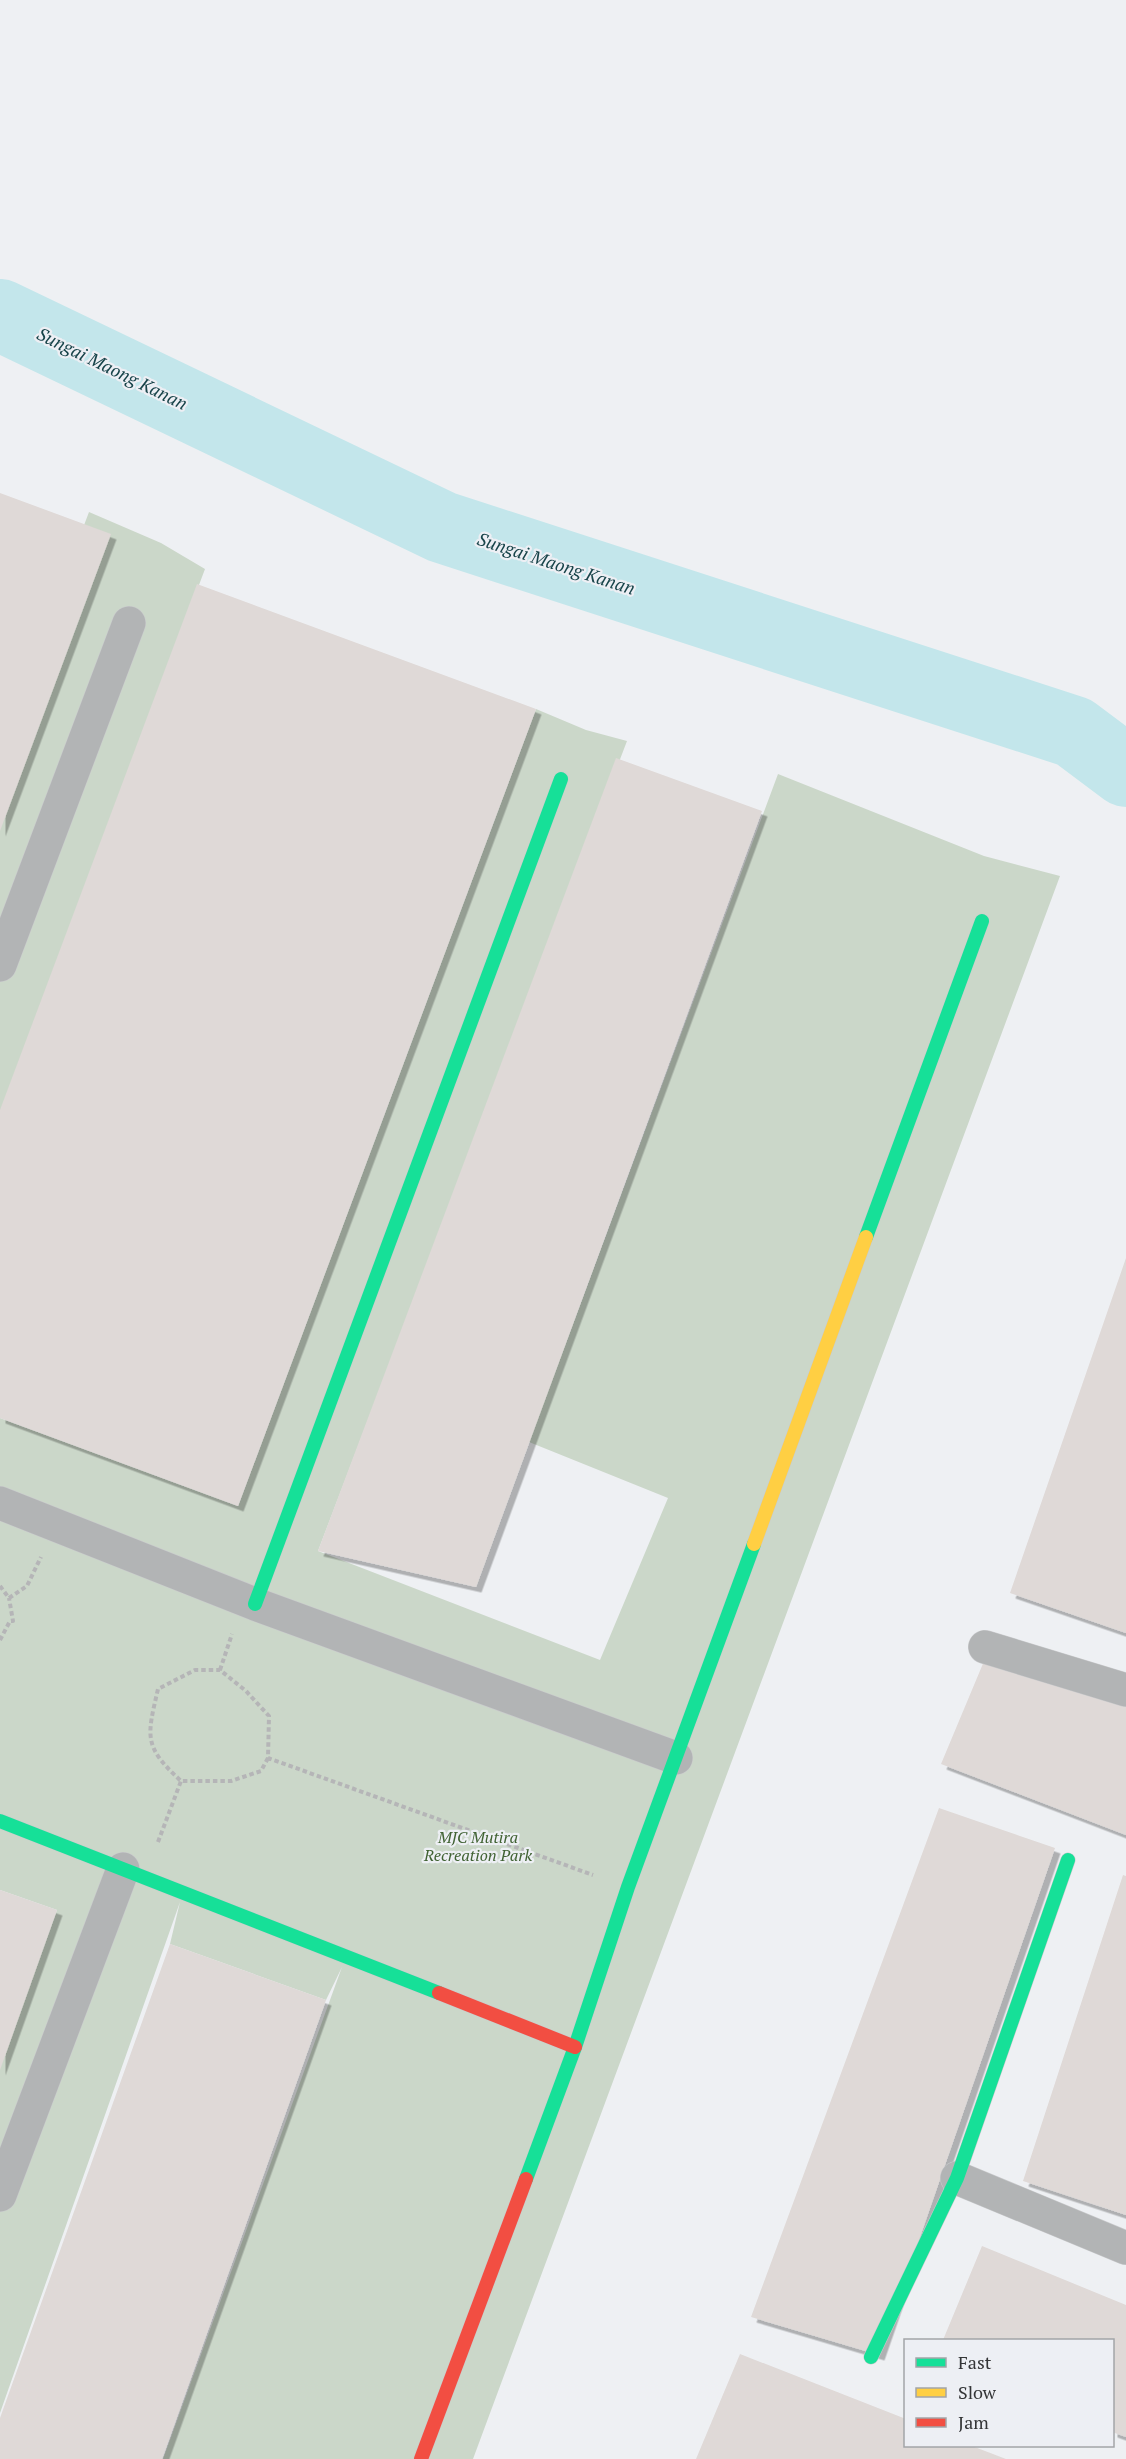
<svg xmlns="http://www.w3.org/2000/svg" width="1126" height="2459" font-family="'PT Serif',serif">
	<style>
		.green { fill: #cbd7c9 }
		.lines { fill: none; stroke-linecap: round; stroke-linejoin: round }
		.river { stroke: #c3e6eb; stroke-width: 72 }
		.building { fill: #dfd9d7; filter: url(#shadow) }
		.street-casing { stroke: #cacbcd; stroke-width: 34 }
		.fast-casing { stroke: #cacbcd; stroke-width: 15 }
		.slow-casing { stroke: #cacbcd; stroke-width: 15 }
		.jam-casing { stroke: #cacbcd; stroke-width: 15 }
		.path { stroke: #b5b5b7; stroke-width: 4; stroke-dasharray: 4.5 3; stroke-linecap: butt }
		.street { stroke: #b2b4b5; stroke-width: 33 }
		.fast { stroke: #16e098; stroke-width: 14 }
		.slow { stroke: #ffcf43; stroke-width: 14 }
		.jam { stroke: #f24e42; stroke-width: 14 }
		.labels { text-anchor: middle; stroke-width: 4.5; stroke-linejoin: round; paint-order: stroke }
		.park-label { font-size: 16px; font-style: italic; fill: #406233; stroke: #edeff4 }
		.water-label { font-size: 18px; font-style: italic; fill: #18444a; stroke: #edeff4 }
	</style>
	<defs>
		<filter id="shadow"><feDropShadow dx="5.5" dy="5.5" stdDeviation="0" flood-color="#0004"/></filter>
	</defs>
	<rect width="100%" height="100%" fill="#eef0f3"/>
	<path class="green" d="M 89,512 L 161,543 L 205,569 L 0,1113 L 0,748 Z
		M 536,709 L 586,730 L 627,741 L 318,1551 L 600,1660 L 668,1498 L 529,1442 L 778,774 L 984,856 L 1060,876 L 473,2459 L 163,2459 L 342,1967 L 326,2000 L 170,1944 L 180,1902 L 0,2413 L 0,2063 L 57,1910 L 0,1890 L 0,1418 L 238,1506 Z"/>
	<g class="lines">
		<path class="river" d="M 0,315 L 442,527 L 1074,732 L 1126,771"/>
	</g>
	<path class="building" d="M 0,493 L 111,534 L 0,831 Z
		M 197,584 L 536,709 L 238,1506 L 0,1418 L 0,1110 Z
		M 616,758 L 762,811 L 476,1587 L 318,1551 Z
		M 1126,1258 L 1126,1633 L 1010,1593 Z
		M 987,1654 L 1126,1706 L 1126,1835 L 941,1764 Z
		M 939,1808 L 1055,1848 L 879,2355 L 751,2317 Z
		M 1123,1875 L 1126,1876 L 1126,2215 L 1023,2181 Z
		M 0,1890 L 57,1910 L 0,2070 Z
		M 170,1944 L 326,2000 L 162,2459 L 0,2459 L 0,2418 Z
		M 982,2246 L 1126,2305 L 1126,2437 L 1112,2432 L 1112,2340 L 943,2340 Z
		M 740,2354 L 906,2419 L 906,2446 L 972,2446 L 1006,2459 L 696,2459 Z"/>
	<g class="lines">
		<defs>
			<path id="street" d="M 0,965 L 129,623
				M 0,1503 L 255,1604 L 676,1758
				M 985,1647 L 1126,1690
				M 957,2178 L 1126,2248
				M 0,2195 L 123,1869"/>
			<path id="fast" d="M 866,1237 L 982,921
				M 255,1604 L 561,779
				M 0,1821 L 439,1993
				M 526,2179 L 575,2047 L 628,1887 L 754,1544
				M 871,2357 L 957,2178 L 1068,1860"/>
			<path id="slow" d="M 754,1544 L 866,1237"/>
			<path id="jam" d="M 439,1993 L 575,2047
				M 421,2459 L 526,2179"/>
		</defs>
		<use href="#street" class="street-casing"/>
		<use href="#fast" class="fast-casing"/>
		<use href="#slow" class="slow-casing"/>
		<use href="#jam" class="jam-casing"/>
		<path class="path" d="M 0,1586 L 9,1598 L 27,1586 L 41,1557
			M 0,1640 L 10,1621 L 13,1621 L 9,1598
			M 220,1670 L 232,1634
			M 268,1758 L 261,1771 L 231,1781 L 181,1781 C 143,1746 147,1737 158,1689 L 195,1670 L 220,1670 L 246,1691 L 269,1716 L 268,1758 L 593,1875
			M 158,1842 L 181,1781"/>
		<use href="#street" class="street"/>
		<use href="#fast" class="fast"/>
		<use href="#slow" class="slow"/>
		<use href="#jam" class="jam"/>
	</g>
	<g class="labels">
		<g class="park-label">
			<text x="478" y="1843">MJC Mutira<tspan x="478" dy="18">Recreation Park</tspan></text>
		</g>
		<g class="water-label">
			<text transform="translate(112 369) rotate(26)" y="6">Sungai Maong Kanan</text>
			<text transform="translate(556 564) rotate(18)" y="6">Sungai Maong Kanan</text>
		</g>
	</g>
	<rect x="904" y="2339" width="210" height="108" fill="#edeff4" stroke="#a3a5a8" stroke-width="1.5"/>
	<rect x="916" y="2358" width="30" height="9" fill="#16e098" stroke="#a3a5a8" stroke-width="1.5"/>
	<text x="958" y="2369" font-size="18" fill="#343537">Fast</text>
	<rect x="916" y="2388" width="30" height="9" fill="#ffcf43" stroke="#a3a5a8" stroke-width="1.5"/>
	<text x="958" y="2399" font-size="18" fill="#343537">Slow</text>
	<rect x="916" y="2418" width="30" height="9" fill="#f24e42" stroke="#a3a5a8" stroke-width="1.5"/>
	<text x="958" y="2429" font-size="18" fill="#343537">Jam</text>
</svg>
